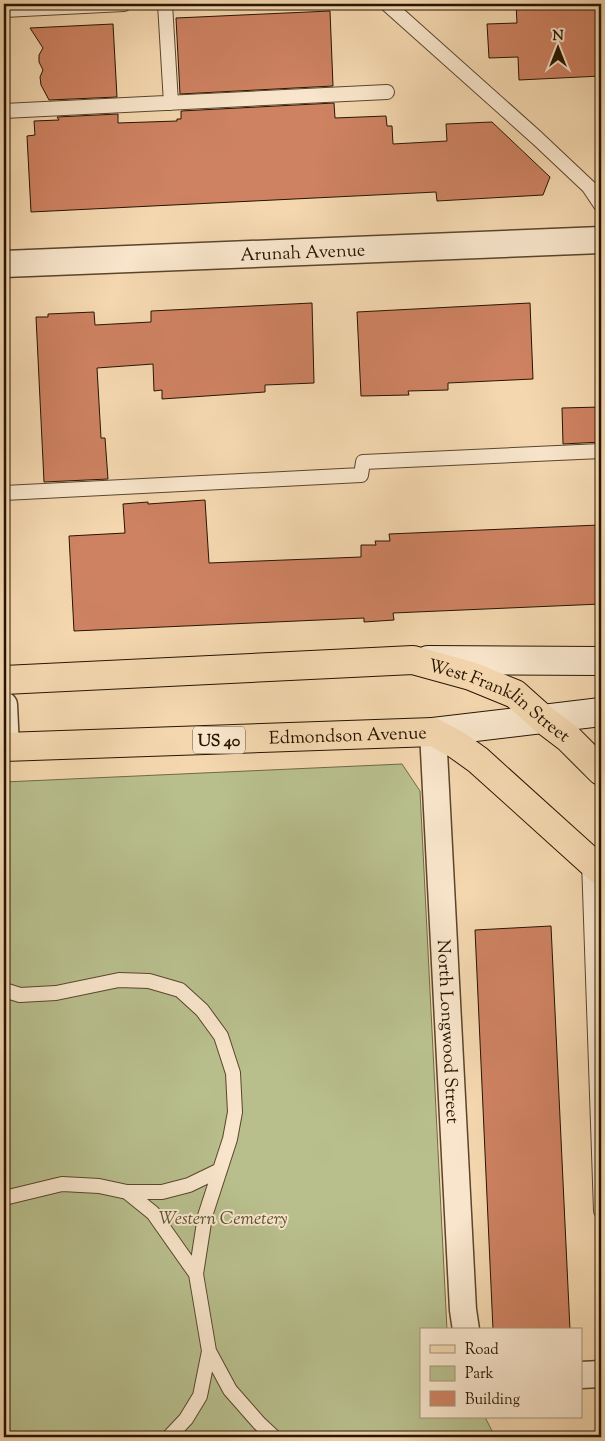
<svg xmlns="http://www.w3.org/2000/svg" width="605" height="1441" font-family="'Sorts Mill Goudy',serif">
	<style>
		.green { fill: #b8bf8d; stroke: #6f6a47 }
		.building { fill: #ce8262; stroke: #261501 }
		.lines { fill: none; stroke-linecap: round; stroke-linejoin: round }
		.lane-casing { stroke: #5a462c; stroke-width: 16 }
		.street-casing { stroke: #5a462c; stroke-width: 29 }
		.secondary-casing { stroke: #261501; stroke-width: 30 }
		.primary-casing { stroke: #261501; stroke-width: 30 }
		.lane { stroke: #f8e5cb; stroke-width: 14 }
		.street { stroke: #f8e5cb; stroke-width: 26 }
		.secondary { stroke: #f8e5cb; stroke-width: 28 }
		.primary { stroke: #f4d7af; stroke-width: 28 }
		.labels { text-anchor: middle; stroke-width: 4; stroke-linejoin: round; paint-order: stroke }
		.shield { fill: #f8e5cb; stroke: #65533e; stroke-width: 1 }
		.shield-label { font-size: 16px; font-weight: bold; fill: #261501 }
		.street-label { font-size: 18px; fill: #261501; stroke: #f8e5cb }
		.park-label { font-size: 18px; font-style: italic; fill: #595032; stroke: #f8e5cb }
	</style>
	<rect width="100%" height="100%" fill="#f4d7af"/>
	<filter id="stains"><feTurbulence type="fractalNoise" baseFrequency=".004" numOctaves="4"/><feColorMatrix values="0 0 0 0 .2 0 0 0 0 .09 0 0 0 0 .02 0 0 0 .5 -.17"/></filter>
	<radialGradient id="worn" r=".72"><stop offset=".6" stop-color="#630" stop-opacity="0"/><stop offset="1" stop-color="#630" stop-opacity=".3"/></radialGradient>
	<path class="green" d="M 402,764 L 420,791 L 447,1330 L 421,1330 L 421,1417 L 485,1417 L 495,1437 L 4,1437 L 4,782 Z"/>
	<path class="building" d="M 516,4 L 601,4 L 601,76 L 519,80 L 518,57 L 489,58 L 487,24 L 517,23 Z
		M 330,11 L 333,86 L 180,94 L 176,18 Z
		M 113,24 L 117,97 L 49,100 L 41,85 L 40,77 L 43,70 L 39,62 L 39,55 L 43,48 L 30,28 Z
		M 334,103 L 335,118 L 386,116 L 387,126 L 392,126 L 393,144 L 447,141 L 446,124 L 492,122 L 550,177 L 543,195 L 437,201 L 436,192 L 31,212 L 27,136 L 35,135 L 34,121 L 59,120 L 57,117 L 118,114 L 118,123 L 177,121 L 177,119 L 181,119 L 181,111 Z
		M 312,303 L 314,383 L 265,385 L 265,392 L 162,399 L 162,390 L 154,391 L 153,364 L 97,368 L 101,438 L 105,438 L 108,479 L 44,482 L 36,317 L 48,317 L 48,314 L 94,312 L 95,325 L 151,322 L 151,311 Z
		M 530,303 L 533,379 L 448,383 L 448,390 L 408,391 L 409,395 L 361,396 L 357,312 Z
		M 601,407 L 601,442 L 563,444 L 562,408 Z
		M 205,500 L 209,563 L 361,557 L 361,545 L 376,545 L 375,541 L 390,541 L 389,534 L 599,525 L 599,533 L 601,533 L 601,604 L 393,613 L 394,620 L 364,622 L 364,618 L 74,631 L 69,536 L 125,533 L 123,504 L 148,502 L 148,504 Z
		M 551,926 L 570,1330 L 493,1330 L 475,930 Z"/>
	<g class="lines">
		<defs>
			<path id="lane" d="M 165,4 L 171,103
				M 387,4 L 537,138 L 589,187 L 601,205
				M 4,10 L 124,4
				M 4,111 L 387,92
				M 4,493 L 361,475 L 363,462 L 601,451
				M 589,861 L 601,1211
				M 4,990 L 20,995 L 56,993 L 119,980 L 149,981 L 180,990 L 202,1010 L 221,1036 L 233,1073 L 235,1112 L 230,1139 L 205,1216 L 196,1274
				M 127,1192 L 162,1192 L 189,1185 L 220,1170
				M 4,1198 L 62,1184 L 99,1186 L 127,1192 L 153,1213 L 196,1274 L 209,1351 L 230,1390 L 259,1423 L 274,1437
				M 169,1437 L 186,1419 L 200,1396 L 209,1351"/>
			<g id="street">
				<path id="s1" d="M 4,264 L 601,240"/>
				<path d="M 4,705 L 6,747"/>
				<path id="s2" d="M 433,732 L 463,1310 L 466,1330"/>
				<path d="M 581,1375 L 601,1374"/>
			</g>
			<path id="secondary" d="M 428,660 L 601,661
				M 433,732 L 601,712"/>
			<g id="primary">
				<path id="s3" d="M 4,680 L 413,660 L 471,676 L 515,694 L 543,719 L 568,738 L 601,771"/>
				<path id="s4" d="M 4,747 L 433,732 L 457,745 L 478,760 L 601,871"/>
			</g>
		</defs>
		<use href="#lane" class="lane-casing"/>
		<use href="#street" class="street-casing"/>
		<use href="#secondary" class="secondary-casing"/>
		<use href="#primary" class="primary-casing"/>
		<use href="#lane" class="lane"/>
		<use href="#street" class="street"/>
		<use href="#secondary" class="secondary"/>
		<use href="#primary" class="primary"/>
	</g>
	<g class="labels">
		<rect class="shield" x="193" y="726.5" width="52" height="27" rx="4"/>
		<g class="shield-label">
			<text x="219" y="746">US 40</text>
		</g>
		<g class="street-label">
			<text dy="6" stroke="none"><textPath href="#s1" startOffset="299">Arunah Avenue</textPath></text>
			<text dy="6" stroke="none"><textPath href="#s3" startOffset="506">West Franklin Street</textPath></text>
			<text dy="6" stroke="none"><textPath href="#s4" startOffset="344">Edmondson Avenue</textPath></text>
			<text dy="6" stroke="none"><textPath href="#s2" startOffset="300">North Longwood Street</textPath></text>
		</g>
		<g class="park-label">
			<text x="223" y="1224">Western Cemetery</text>
		</g>
	</g>
	<rect width="605" height="1441" fill="none" stroke="#f4d7af" stroke-width="20"/>
	<rect x="5" y="5" width="595" height="1431" fill="none" stroke="#261501" stroke-width="2.5"/>
	<rect x="10" y="10" width="585" height="1421" fill="none" stroke="#261501"/>
	<rect x="420" y="1328" width="162" height="90" fill="#f8e5cb" stroke="#a4927a"/>
	<rect x="430" y="1345" width="25" height="8" fill="#f4d7af" stroke="#a4927a"/>
	<text x="465" y="1354" font-size="15" fill="#261501">Road</text>
	<rect x="430" y="1366" width="25" height="15" fill="#b8bf8d" stroke="#a4927a"/>
	<text x="465" y="1378" font-size="15" fill="#261501">Park</text>
	<rect x="430" y="1391" width="25" height="15" fill="#ce8262" stroke="#a4927a"/>
	<text x="465" y="1404" font-size="15" fill="#261501">Building</text>
	<g transform="translate(558 48)" stroke="#f8e5cb" stroke-width="4" paint-order="stroke">
	<path d="M0-4L9 19L0 12L-9 19Z" fill="#261501"/>
	<text y="-8" font-size="14" font-weight="bold" text-anchor="middle" fill="#261501">N</text>
	</g>
	<rect width="100%" height="100%" filter="url(#stains)"/>
	<rect width="100%" height="100%" fill="url(#worn)"/>
</svg>
